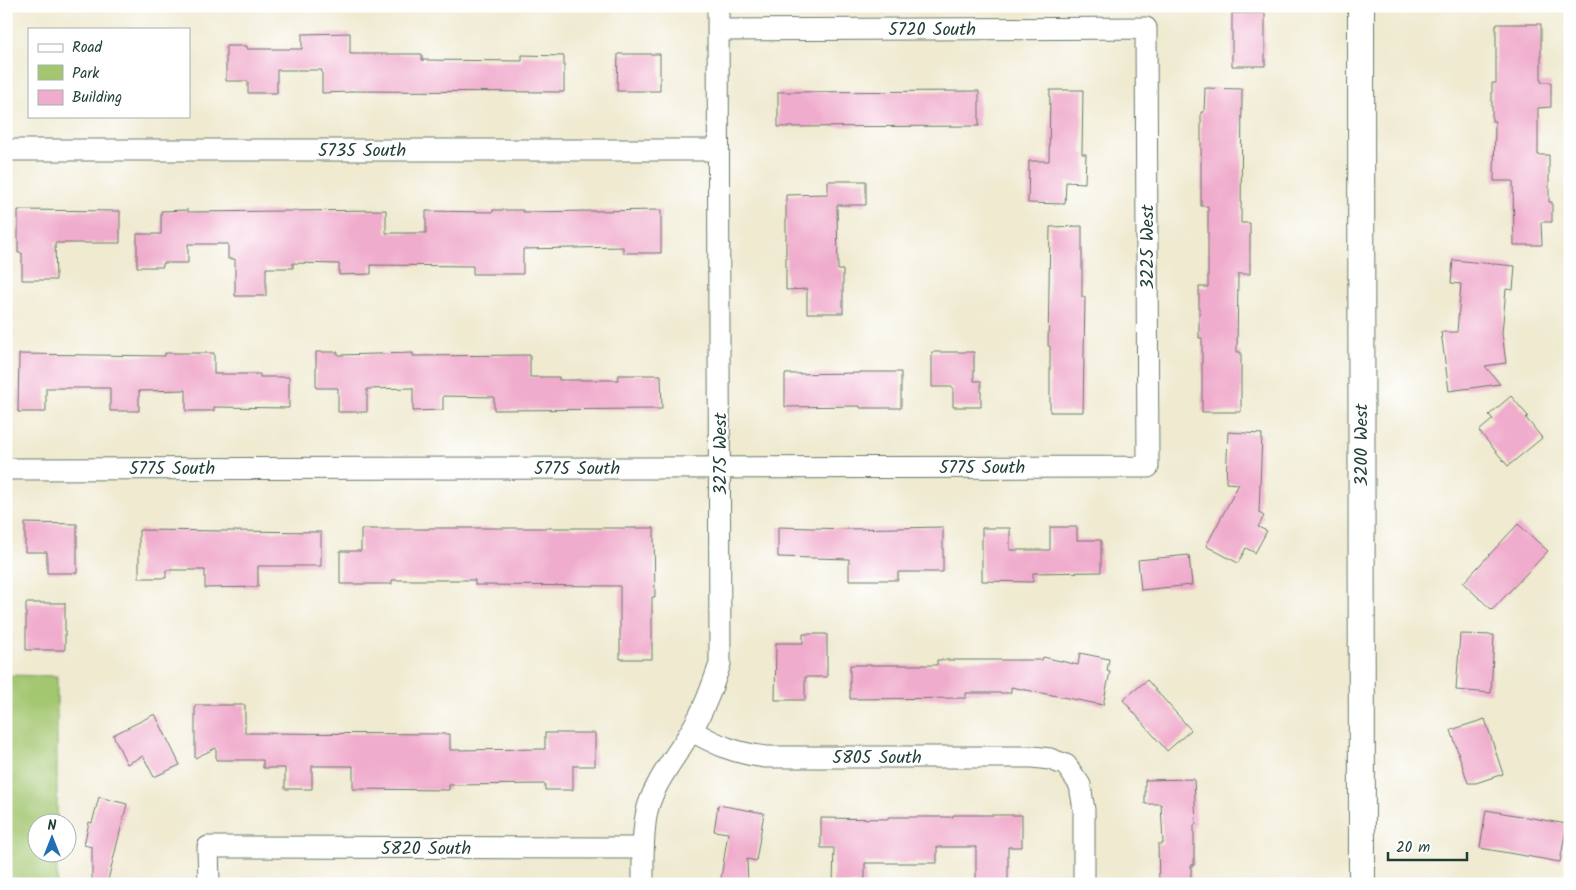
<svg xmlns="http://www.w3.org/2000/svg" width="1576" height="890" font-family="Kalam,sans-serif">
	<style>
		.green { fill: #a3c66f; stroke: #618252 }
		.building { fill: #f0accc }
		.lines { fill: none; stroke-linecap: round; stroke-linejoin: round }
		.minor-casing { stroke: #687a6b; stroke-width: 23 }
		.tertiary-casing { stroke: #687a6b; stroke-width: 28 }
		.minor { stroke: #fff; stroke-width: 21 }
		.tertiary { stroke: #fff; stroke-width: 26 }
		.labels { text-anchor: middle; stroke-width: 4.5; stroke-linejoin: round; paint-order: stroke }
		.street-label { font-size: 18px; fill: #1f3d34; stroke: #fff }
	</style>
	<rect width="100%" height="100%" fill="#fff"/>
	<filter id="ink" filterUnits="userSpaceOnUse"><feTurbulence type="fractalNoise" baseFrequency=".02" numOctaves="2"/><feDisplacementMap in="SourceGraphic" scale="10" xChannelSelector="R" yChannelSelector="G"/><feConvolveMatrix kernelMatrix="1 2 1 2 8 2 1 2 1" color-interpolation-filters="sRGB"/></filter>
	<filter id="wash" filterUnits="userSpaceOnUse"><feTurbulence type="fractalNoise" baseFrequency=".0096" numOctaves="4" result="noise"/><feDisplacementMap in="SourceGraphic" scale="20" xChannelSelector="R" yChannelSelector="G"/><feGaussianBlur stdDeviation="1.12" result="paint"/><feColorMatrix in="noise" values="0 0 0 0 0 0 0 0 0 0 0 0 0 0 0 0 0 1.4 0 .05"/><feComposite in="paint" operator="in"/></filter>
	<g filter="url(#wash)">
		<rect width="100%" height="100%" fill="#efead0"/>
		<path class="green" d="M 6,675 L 57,676 L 57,822 L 38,822 L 38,852 L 57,853 L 57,884 L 6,884 Z"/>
		<g id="blocks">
			<path class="building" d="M 1232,13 L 1265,13 L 1265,66 L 1232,66 Z
				M 1496,24 L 1541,24 L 1541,82 L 1551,82 L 1551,107 L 1538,108 L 1538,155 L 1549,155 L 1549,202 L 1552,202 L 1552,222 L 1541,222 L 1542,245 L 1514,245 L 1513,181 L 1494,181 L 1495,121 L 1492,121 L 1492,83 L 1496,83 Z
				M 350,33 L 350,54 L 422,54 L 422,60 L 522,61 L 522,55 L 564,56 L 564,92 L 351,91 L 351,92 L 322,93 L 322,70 L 277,70 L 277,93 L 248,93 L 248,81 L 226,81 L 226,46 L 247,46 L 247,49 L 302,49 L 302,34 Z
				M 618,54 L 660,54 L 660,91 L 617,91 Z
				M 1205,88 L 1242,89 L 1241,223 L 1250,223 L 1250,274 L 1238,274 L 1237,352 L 1241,352 L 1241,412 L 1202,412 L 1202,338 L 1199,338 L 1199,287 L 1208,287 L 1208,206 L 1201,206 L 1201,112 L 1204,112 Z
				M 1050,90 L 1083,90 L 1082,154 L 1086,154 L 1085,183 L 1066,182 L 1065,204 L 1028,203 L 1029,161 L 1049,161 Z
				M 979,91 L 979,126 L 778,127 L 778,92 Z
				M 828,181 L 866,181 L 866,205 L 837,205 L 838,270 L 843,270 L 843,313 L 807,313 L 807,289 L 786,290 L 786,195 L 828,194 Z
				M 18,210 L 120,211 L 120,243 L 55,243 L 56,280 L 22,280 L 22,253 L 18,253 Z
				M 188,210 L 188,212 L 386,210 L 386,233 L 426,233 L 426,211 L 493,212 L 493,210 L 523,210 L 523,212 L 661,210 L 661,253 L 623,253 L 623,247 L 523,249 L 523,274 L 473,274 L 473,266 L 371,265 L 371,274 L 339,275 L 339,264 L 293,263 L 293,268 L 266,268 L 266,296 L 235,296 L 235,259 L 228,259 L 228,244 L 188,244 L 188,263 L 163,263 L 163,267 L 137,267 L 137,234 L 161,234 L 161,211 Z
				M 1082,226 L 1082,297 L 1085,297 L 1083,412 L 1050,412 L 1050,346 L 1048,346 L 1050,227 Z
				M 1453,260 L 1515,266 L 1513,290 L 1506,289 L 1502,333 L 1506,363 L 1485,366 L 1500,384 L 1449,391 L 1441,332 L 1457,332 L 1461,284 L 1451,283 Z
				M 316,352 L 338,352 L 338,355 L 413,353 L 413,356 L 530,355 L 530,377 L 559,377 L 559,380 L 618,380 L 618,375 L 661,375 L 662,409 L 494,410 L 494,397 L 443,396 L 443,410 L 413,411 L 413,388 L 367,389 L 367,412 L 338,412 L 338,388 L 316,388 Z
				M 932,352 L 974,352 L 974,381 L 981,381 L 981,407 L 953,407 L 953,387 L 932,387 Z
				M 165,353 L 214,353 L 214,374 L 260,374 L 260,377 L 289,377 L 289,408 L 214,407 L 214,411 L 186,411 L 186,390 L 139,391 L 139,411 L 110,411 L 110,388 L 46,388 L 46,412 L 18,412 L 19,354 L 165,356 Z
				M 860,372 L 901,372 L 901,408 L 860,408 L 860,406 L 785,407 L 785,374 L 860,373 Z
				M 1511,396 L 1528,416 L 1526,418 L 1542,438 L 1508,466 L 1479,431 L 1493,419 L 1489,415 Z
				M 1228,432 L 1262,434 L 1259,513 L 1264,516 L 1258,527 L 1267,531 L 1255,553 L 1246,548 L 1238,563 L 1206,546 L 1239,484 L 1226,483 Z
				M 25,523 L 77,524 L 77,573 L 47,573 L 47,552 L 25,552 Z
				M 1518,524 L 1548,551 L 1492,610 L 1463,583 Z
				M 778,527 L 849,529 L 943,527 L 943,572 L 898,572 L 898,580 L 849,580 L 849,559 L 778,557 Z
				M 1050,527 L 1077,527 L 1077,540 L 1101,540 L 1101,572 L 1033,573 L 1033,582 L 982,581 L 982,528 L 1010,528 L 1010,550 L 1050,550 Z
				M 429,528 L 654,528 L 655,597 L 652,597 L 652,659 L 620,659 L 620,586 L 475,585 L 475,580 L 392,580 L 392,584 L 340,584 L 340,551 L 361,551 L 361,529 L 429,529 Z
				M 139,530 L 321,532 L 321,566 L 258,566 L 258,587 L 205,588 L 205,570 L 166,570 L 166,578 L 139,578 Z
				M 1189,555 L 1192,585 L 1141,590 L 1138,560 Z
				M 26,603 L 65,603 L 65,650 L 26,650 Z
				M 803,634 L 827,634 L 827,677 L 805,677 L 805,700 L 775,700 L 776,643 L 803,643 Z
				M 1460,634 L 1494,635 L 1491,693 L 1456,690 Z
				M 1080,653 L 1109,659 L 1107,671 L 1110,672 L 1103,705 L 1011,687 L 1011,693 L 966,693 L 966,698 L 850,699 L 850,665 L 937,665 L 937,660 L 1042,660 L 1043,657 L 1078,665 Z
				M 1147,680 L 1191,730 L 1167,751 L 1123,700 Z
				M 195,705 L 245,705 L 245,733 L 450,734 L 450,750 L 545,749 L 545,733 L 595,733 L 595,766 L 573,766 L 573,790 L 545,790 L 545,784 L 449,785 L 449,790 L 353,789 L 353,766 L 312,766 L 312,789 L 285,789 L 285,768 L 263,768 L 263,760 L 216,760 L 216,748 L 195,758 Z
				M 155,714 L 180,765 L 154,777 L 143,756 L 127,764 L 113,735 Z
				M 1485,719 L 1503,774 L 1476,783 L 1468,783 L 1451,730 Z
				M 1194,779 L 1196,824 L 1194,825 L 1194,865 L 1191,865 L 1191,884 L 1159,884 L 1158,844 L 1163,844 L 1161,804 L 1145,804 L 1145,780 Z
				M 99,797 L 127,804 L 107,884 L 92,884 L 92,847 L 84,845 L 89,822 L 92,823 Z
				M 718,805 L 764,813 L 756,861 L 747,859 L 748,884 L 720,884 L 728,833 L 714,831 Z
				M 1486,810 L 1567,824 L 1560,862 L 1480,848 Z
				M 953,815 L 1022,815 L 1022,847 L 1008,847 L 1008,884 L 976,884 L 976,847 L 937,847 L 937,863 L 865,863 L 865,884 L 833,884 L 834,848 L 821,848 L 821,818 L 888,819 L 888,817 L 953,817 Z"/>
		</g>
	</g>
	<g filter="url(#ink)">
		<use href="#blocks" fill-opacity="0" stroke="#687a6b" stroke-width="1"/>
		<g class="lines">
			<defs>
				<path id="minor" d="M 6,150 L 718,150
					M 6,469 L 1148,467 L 1146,28 L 718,30
					M 692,731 C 719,746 735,753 766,757 L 1033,757 L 1050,759 L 1066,765 L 1080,785 L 1084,810 L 1084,884
					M 209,884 L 208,847 L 643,848
					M 643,884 C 643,862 642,828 648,807 C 656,780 677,755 691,731 C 704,710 712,687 720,664 L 718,6"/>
				<path id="tertiary" d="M 1361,6 L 1362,884"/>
			</defs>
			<use href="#minor" class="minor-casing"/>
			<use href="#tertiary" class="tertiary-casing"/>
			<use href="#minor" class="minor"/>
			<use href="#tertiary" class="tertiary"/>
		</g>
	</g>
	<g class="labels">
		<g class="street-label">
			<text x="932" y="35">5720 South</text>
			<text x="362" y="156">5735 South</text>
			<text transform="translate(1147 247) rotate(-90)" y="6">3225 West</text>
			<text transform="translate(1361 445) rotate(-90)" y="6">3200 West</text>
			<text transform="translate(720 454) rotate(-90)" y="6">3275 West</text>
			<text x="982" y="473">5775 South</text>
			<text x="172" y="474">5775 South</text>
			<text x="577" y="474">5775 South</text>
			<text x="877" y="763">5805 South</text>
			<text x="426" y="854">5820 South</text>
		</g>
	</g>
	<rect width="1576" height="890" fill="none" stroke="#fff" stroke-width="25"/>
	<rect x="28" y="28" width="162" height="90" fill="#ffffff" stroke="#a5b1ae"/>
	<rect x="38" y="44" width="25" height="8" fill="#ffffff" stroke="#a5b1ae"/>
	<text x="72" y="52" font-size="15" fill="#1f3d34">Road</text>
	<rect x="38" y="65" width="25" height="15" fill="#a3c66f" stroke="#a5b1ae"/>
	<text x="72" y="78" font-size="15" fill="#1f3d34">Park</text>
	<rect x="38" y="90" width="25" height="15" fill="#f0accc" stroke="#a5b1ae"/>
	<text x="72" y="102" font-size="15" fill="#1f3d34">Building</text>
	<g transform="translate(52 838)"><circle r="24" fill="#ffffff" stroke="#a5b1ae"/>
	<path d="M0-4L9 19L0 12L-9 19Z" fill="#1f6fb2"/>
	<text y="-8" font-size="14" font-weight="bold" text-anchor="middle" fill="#1f3d34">N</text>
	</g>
	<path d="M1388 852v8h79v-8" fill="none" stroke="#1f3d34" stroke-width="2.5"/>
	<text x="1396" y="852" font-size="15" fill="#1f3d34" stroke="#ffffff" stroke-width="4" paint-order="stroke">20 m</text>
</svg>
